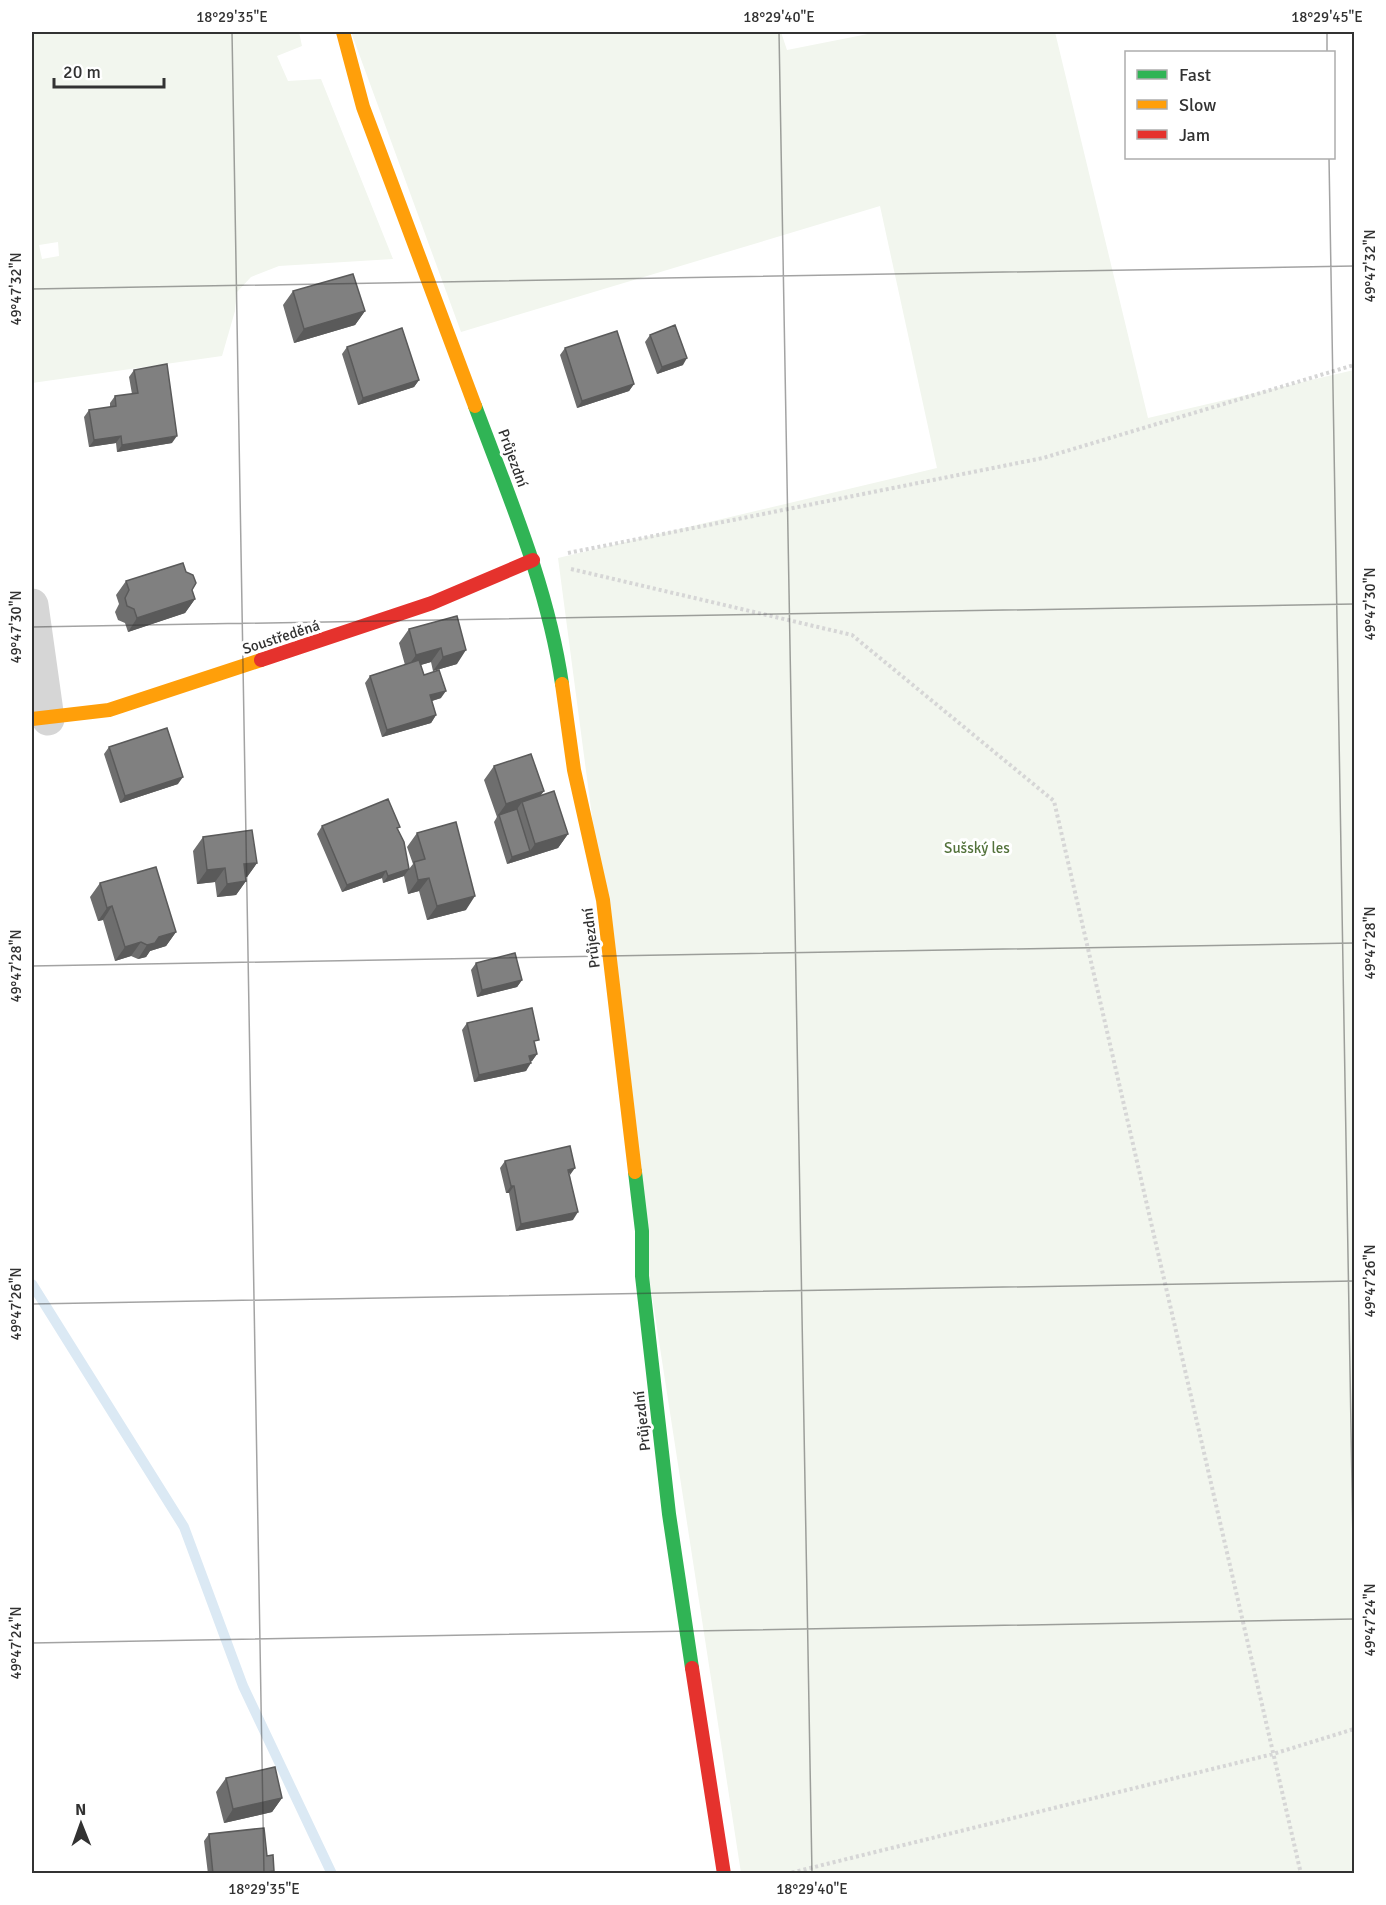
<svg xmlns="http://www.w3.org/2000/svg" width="1386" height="1905" font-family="Signika,sans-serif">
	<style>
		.green { fill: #f2f6ee; fill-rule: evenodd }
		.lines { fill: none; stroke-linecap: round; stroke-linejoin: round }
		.stream { stroke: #dbe9f4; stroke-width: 10 }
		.path { stroke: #d6d6d6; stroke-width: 4; stroke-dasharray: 3 3; stroke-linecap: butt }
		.street { stroke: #d6d6d6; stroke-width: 33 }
		.fast { stroke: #30b455; stroke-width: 14 }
		.slow { stroke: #ff9f0a; stroke-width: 14 }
		.jam { stroke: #e5322d; stroke-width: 14 }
		.wall { fill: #6e6e6e }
		.shaded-wall { fill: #5a5a5a }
		.building { fill: #808080; stroke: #5a5a5a; stroke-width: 1.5 }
		.ticks { fill: none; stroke: #323232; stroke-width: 1.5; stroke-opacity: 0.45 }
		.labels { text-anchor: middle; stroke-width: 6; stroke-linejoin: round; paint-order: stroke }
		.street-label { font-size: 15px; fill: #323232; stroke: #fff }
		.park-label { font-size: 15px; fill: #53723b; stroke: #fff }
		.neatline { fill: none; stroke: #323232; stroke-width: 2 }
		.ticks-label { font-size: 15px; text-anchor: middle; fill: #323232 }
	</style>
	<rect width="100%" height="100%" fill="#fff"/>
	<path class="green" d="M 32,32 L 299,32 L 302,46 L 277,56 L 288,81 L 321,79 L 393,259 L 279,266 L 251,277 L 237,292 L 235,311 L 222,356 L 32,383 ZM 58,242 L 59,256 L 42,259 L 39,245 Z
		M 351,32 L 781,32 L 787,50 L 878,32 L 1055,32 L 1148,418 L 1354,370 L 1354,1873 L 741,1873 L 642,1231 L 603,900 L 558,558 L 937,468 L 880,206 L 461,332 Z"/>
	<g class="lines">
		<path class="stream" d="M 32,1284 L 184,1527 L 243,1686 L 332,1874"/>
		<path class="path" d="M 568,553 L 1043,458 L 1354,365
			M 571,569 L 852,635 L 1054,801 L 1301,1874
			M 786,1874 L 1273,1754 L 1354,1729"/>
		<path class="street" d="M 32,605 L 48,719"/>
		<path class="fast" d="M 475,406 C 509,497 548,587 562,684
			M 635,1172 L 642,1231 L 642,1276 L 669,1514 L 692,1668"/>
		<path class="slow" d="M 343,32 L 363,107 L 475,406
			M 562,684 L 574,770 L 603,900 L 635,1172
			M 32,719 L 109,710 L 261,660"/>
		<path class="jam" d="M 261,660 L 432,603 L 533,560
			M 692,1668 L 724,1874"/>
	</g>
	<path class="wall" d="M 293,291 L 365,311 L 355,325 L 294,343 L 283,305 Z
		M 650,335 L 683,365 L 657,374 L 645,342 Z
		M 347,347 L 419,380 L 414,387 L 358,405 L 342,354 Z
		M 565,348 L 634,384 L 629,391 L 577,408 L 560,355 Z
		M 134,370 L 172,443 L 117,452 L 116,443 L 89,447 L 84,417 L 89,410 L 110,407 L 110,403 L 115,396 L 132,394 L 129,377 Z
		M 126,581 L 192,590 L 195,599 L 185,613 L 128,632 L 125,623 L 118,620 L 115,612 L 119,604 L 116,595 Z
		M 457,616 L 457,664 L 433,671 L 431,662 L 421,665 L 424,675 L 441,698 L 432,701 L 436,715 L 431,723 L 382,737 L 365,683 L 370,676 L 405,665 L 399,643 L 409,629 Z
		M 109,747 L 178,784 L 120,803 L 104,754 Z
		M 494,766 L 541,796 L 568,834 L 558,848 L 507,864 L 494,822 L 497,817 L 484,780 Z
		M 322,826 L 398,830 L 409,869 L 413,864 L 407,847 L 417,833 L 466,910 L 427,920 L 419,891 L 408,894 L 404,876 L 383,883 L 382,878 L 342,892 L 317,834 Z
		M 203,837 L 257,863 L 247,877 L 246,877 L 246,881 L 236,895 L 217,897 L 215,882 L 197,884 L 193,851 Z
		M 100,883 L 176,932 L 166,946 L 150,951 L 146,957 L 138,959 L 131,956 L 115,961 L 103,920 L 98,921 L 90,897 Z
		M 476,963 L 522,980 L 517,987 L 477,997 L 471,970 Z
		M 467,1023 L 535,1046 L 537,1054 L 532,1061 L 530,1061 L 526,1071 L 474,1082 L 462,1030 Z
		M 505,1161 L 570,1175 L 573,1220 L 516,1231 L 509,1193 L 506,1193 L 500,1168 Z
		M 226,1778 L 282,1798 L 272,1812 L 224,1823 L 216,1792 Z
		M 209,1834 L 267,1856 L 273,1874 L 208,1874 L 204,1841 Z"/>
	<path class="shaded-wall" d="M 365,311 L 355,325 L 294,343 L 304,329 Z
		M 687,358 L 683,365 L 657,374 L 662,367 Z
		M 419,380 L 414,387 L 358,405 L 363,398 Z
		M 634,384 L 629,391 L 577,408 L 582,401 Z
		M 121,436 L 116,443 L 89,447 L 94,440 Z
		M 177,436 L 172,443 L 117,452 L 122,445 Z
		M 195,599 L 185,613 L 128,632 L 137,618 Z
		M 441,648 L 431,662 L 406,669 L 416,655 Z
		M 466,650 L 457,664 L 433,671 L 443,657 Z
		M 446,691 L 441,698 L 425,703 L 430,695 Z
		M 436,715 L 431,723 L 382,737 L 387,730 Z
		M 183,777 L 178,784 L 120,803 L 125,796 Z
		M 544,791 L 534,805 L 522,802 L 515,812 L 499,815 L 496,818 L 506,804 Z
		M 568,834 L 558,848 L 507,864 L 512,857 L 530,851 L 535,844 Z
		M 257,863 L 247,877 L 234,878 L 244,864 Z
		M 225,868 L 215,882 L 197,884 L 207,870 Z
		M 409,869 L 404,876 L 383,883 L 388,876 Z
		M 386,871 L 382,878 L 342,892 L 347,885 Z
		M 429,878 L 419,891 L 408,894 L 418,880 Z
		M 246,881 L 236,895 L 217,897 L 227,884 Z
		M 475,896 L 466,910 L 427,920 L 437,906 Z
		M 112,906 L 103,920 L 98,921 L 107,908 Z
		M 176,932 L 166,946 L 150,951 L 146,957 L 138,959 L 147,945 L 159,937 Z
		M 141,942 L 131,956 L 115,961 L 125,947 Z
		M 522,980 L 517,987 L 477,997 L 482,990 Z
		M 537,1054 L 532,1061 L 524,1063 L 529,1056 Z
		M 531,1063 L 526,1071 L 474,1082 L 479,1075 Z
		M 575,1168 L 570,1175 L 568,1170 Z
		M 511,1186 L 514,1186 L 509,1193 L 506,1193 Z
		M 578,1212 L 573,1220 L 516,1231 L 521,1224 Z
		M 282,1798 L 272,1812 L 224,1823 L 233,1809 Z"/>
	<path class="building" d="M 353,274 L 365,311 L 304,329 L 293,291 Z
		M 675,325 L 687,358 L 662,367 L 650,335 Z
		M 402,328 L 419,380 L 363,398 L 347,347 Z
		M 617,331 L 634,384 L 582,401 L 565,348 Z
		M 167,364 L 177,436 L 122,445 L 121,436 L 94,440 L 89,410 L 116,406 L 115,396 L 138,393 L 134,370 Z
		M 183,563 L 186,572 L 193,575 L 196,583 L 192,590 L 195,599 L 137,618 L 134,609 L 127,606 L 125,598 L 129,590 L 126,581 Z
		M 457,616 L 466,650 L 443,657 L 441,648 L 416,655 L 409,629 Z
		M 419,660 L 424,675 L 439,670 L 446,691 L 430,695 L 436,715 L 387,730 L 370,676 Z
		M 167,728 L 183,777 L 125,796 L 109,747 Z
		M 531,754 L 544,791 L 506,804 L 494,766 Z
		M 554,791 L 568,834 L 535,844 L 522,802 Z
		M 388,799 L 400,827 L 397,828 L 404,842 L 409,869 L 388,876 L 386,871 L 347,885 L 322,826 Z
		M 517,809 L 530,851 L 512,857 L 499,815 Z
		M 456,822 L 475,896 L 437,906 L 429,878 L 418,880 L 414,862 L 425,859 L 417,833 Z
		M 252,830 L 257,863 L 244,864 L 246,881 L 227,884 L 225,868 L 207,870 L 203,837 Z
		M 156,867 L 176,932 L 159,937 L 155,943 L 147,945 L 141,942 L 125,947 L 112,906 L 107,908 L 100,883 Z
		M 515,953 L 522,980 L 482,990 L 476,963 Z
		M 532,1008 L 539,1040 L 534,1041 L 537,1054 L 529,1056 L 531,1063 L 479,1075 L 467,1023 Z
		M 570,1146 L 575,1168 L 568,1170 L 578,1212 L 521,1224 L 514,1186 L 511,1186 L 505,1161 Z
		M 275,1767 L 282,1798 L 233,1809 L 226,1778 Z
		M 264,1828 L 267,1856 L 273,1855 L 274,1871 L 268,1872 L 268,1874 L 213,1874 L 209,1834 Z"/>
	<path class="ticks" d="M 232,32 L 264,1874M 779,32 L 812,1874M 1327,32 L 1327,52M 1329,158 L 1354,1601M 32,289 L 1354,266M 32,627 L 1354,604M 32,966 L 1354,943M 32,1304 L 1354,1281M 32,1643 L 1354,1619"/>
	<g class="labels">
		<g class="street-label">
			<text transform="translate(513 458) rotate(70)" y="5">Průjezdní</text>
			<text transform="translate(281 637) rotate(-18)" y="5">Soustředěná</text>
			<text transform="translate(591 938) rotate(-97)" y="5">Průjezdní</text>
			<text transform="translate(642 1421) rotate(-96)" y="5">Průjezdní</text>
		</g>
		<g class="park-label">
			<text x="977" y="853">Sušský les</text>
		</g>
	</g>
	<rect width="1386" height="1905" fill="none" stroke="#ffffff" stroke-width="66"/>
	<rect x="1125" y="51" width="210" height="108" fill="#ffffff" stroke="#adadad" stroke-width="1.5"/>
	<rect x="1137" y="70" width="30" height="9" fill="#30b455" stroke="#adadad" stroke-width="1.5"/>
	<text x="1179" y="81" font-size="18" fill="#323232">Fast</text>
	<rect x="1137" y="100" width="30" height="9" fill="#ff9f0a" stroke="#adadad" stroke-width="1.5"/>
	<text x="1179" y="111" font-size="18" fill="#323232">Slow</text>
	<rect x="1137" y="130" width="30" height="9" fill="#e5322d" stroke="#adadad" stroke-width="1.5"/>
	<text x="1179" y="141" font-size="18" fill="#323232">Jam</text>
	<g transform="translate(81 1824) rotate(359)" stroke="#ffffff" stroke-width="4.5" paint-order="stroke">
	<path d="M0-4.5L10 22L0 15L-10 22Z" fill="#323232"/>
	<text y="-9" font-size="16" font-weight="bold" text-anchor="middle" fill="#323232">N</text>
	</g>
	<path d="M54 78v9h110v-9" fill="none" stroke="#323232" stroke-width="3"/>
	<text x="63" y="78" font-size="18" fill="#323232" stroke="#ffffff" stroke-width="4.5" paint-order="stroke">20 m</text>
	<rect x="33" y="33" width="1320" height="1839" class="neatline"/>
	<g class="ticks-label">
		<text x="232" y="22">18°29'35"E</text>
		<text x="779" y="22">18°29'40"E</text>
		<text x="1327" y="22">18°29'45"E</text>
		<text transform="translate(1370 266) rotate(-90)" y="5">49°47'32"N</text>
		<text transform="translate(16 289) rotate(-90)" y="5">49°47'32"N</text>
		<text transform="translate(1370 604) rotate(-90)" y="5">49°47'30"N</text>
		<text transform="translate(16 627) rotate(-90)" y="5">49°47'30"N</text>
		<text transform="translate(1370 943) rotate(-90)" y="5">49°47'28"N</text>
		<text transform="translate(16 966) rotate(-90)" y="5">49°47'28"N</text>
		<text transform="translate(1370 1281) rotate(-90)" y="5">49°47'26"N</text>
		<text transform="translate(16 1304) rotate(-90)" y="5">49°47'26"N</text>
		<text transform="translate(1370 1620) rotate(-90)" y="5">49°47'24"N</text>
		<text transform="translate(16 1643) rotate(-90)" y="5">49°47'24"N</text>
		<text x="264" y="1894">18°29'35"E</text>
		<text x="812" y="1894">18°29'40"E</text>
	</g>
</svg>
